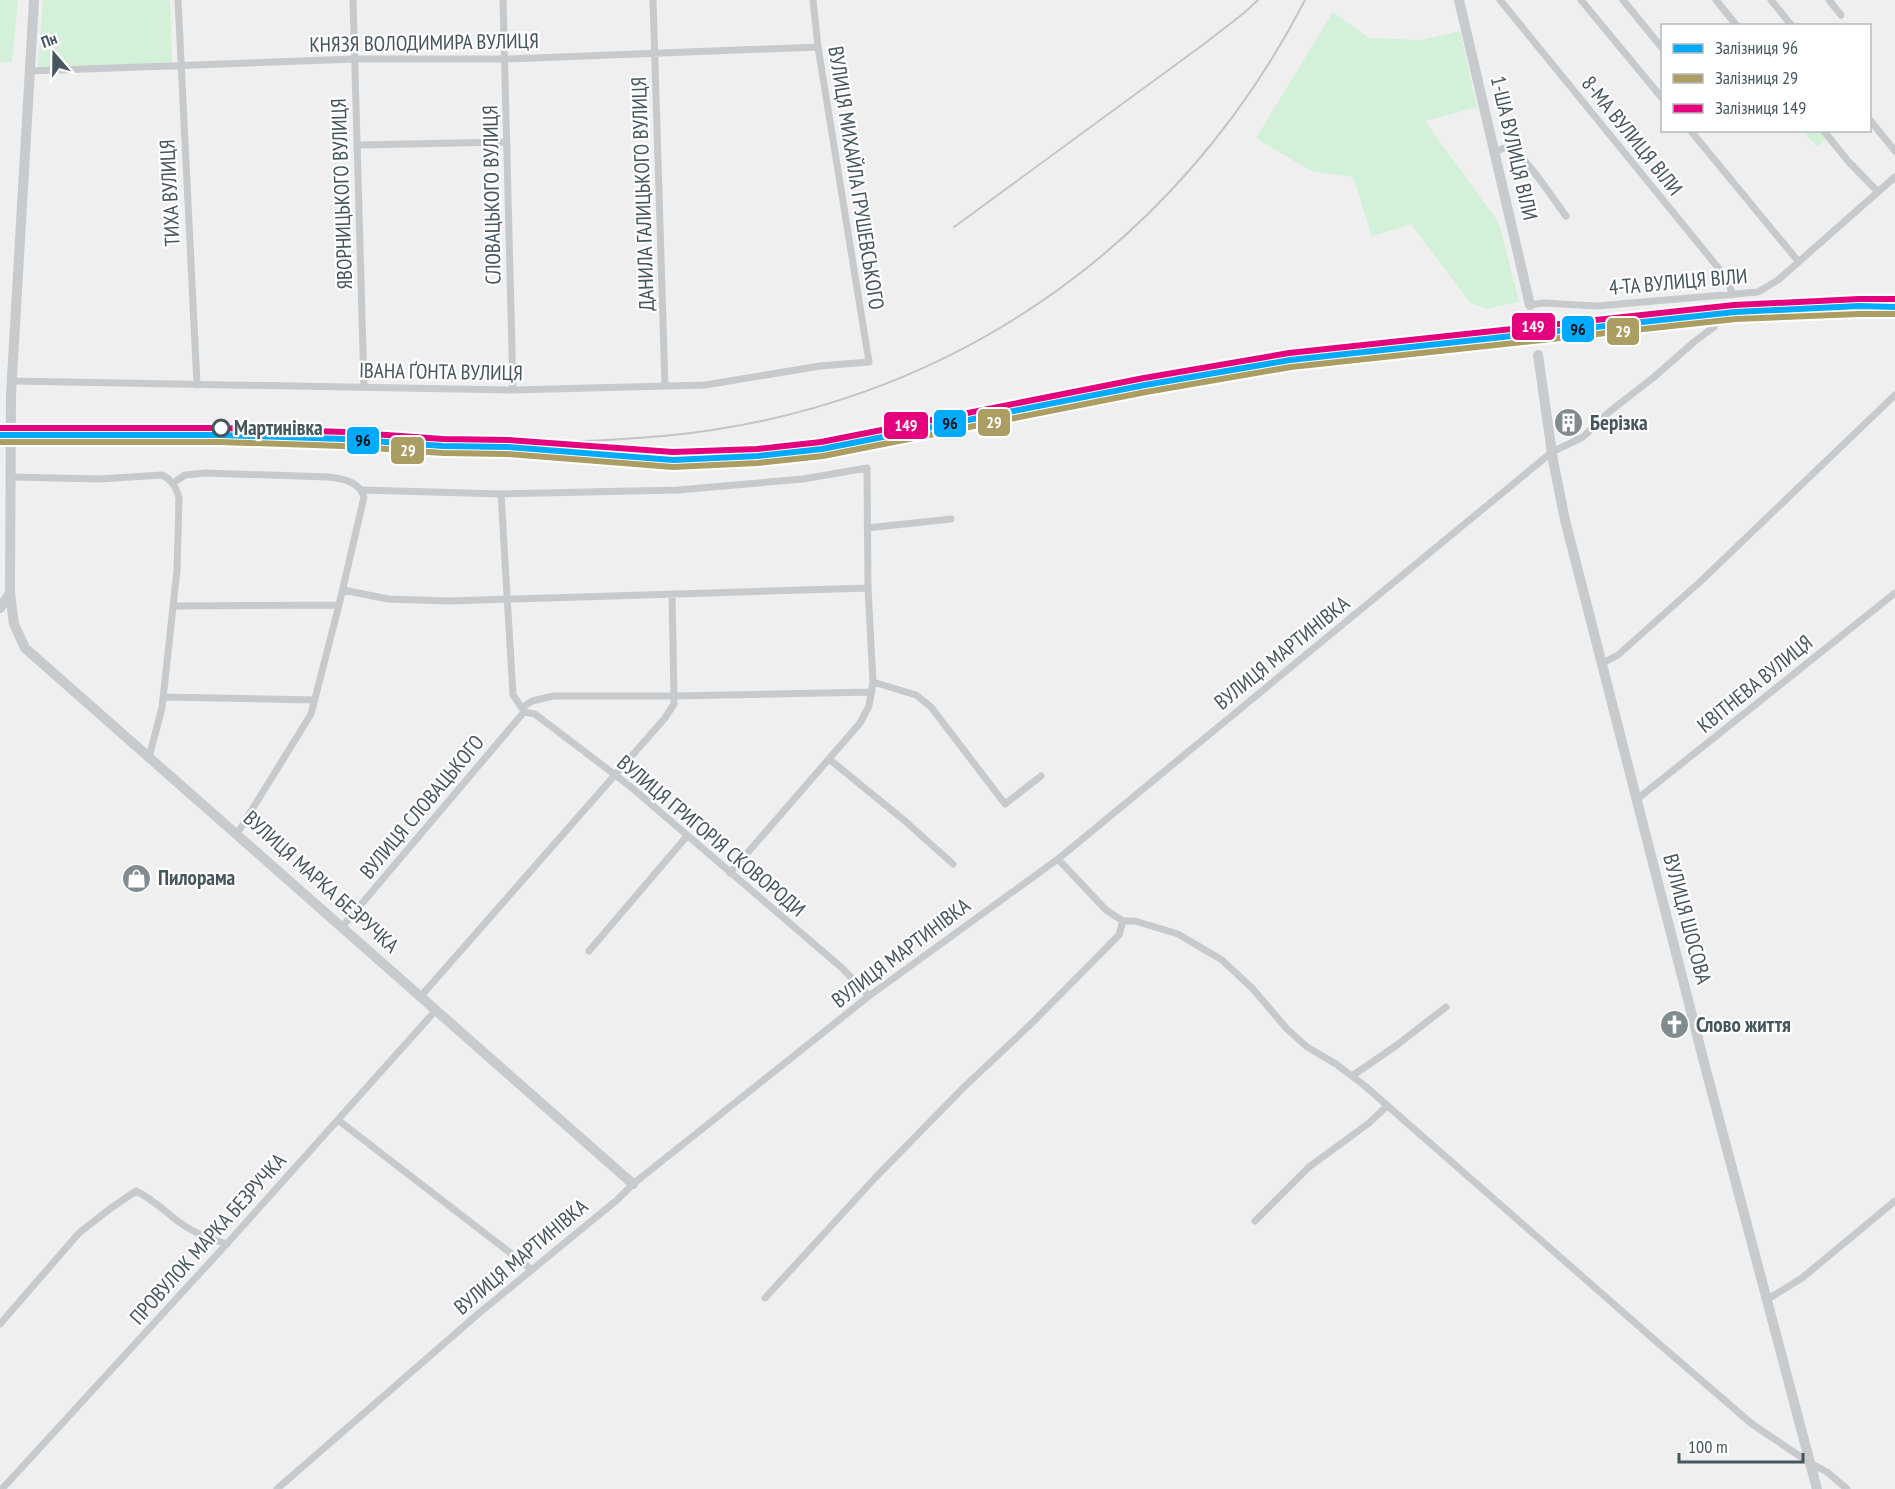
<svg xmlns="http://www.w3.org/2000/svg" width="1895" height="1489" font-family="'PT Sans Narrow',sans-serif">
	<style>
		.green { fill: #d3f0d9 }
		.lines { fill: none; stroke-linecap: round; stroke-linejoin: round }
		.street { stroke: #c6cacc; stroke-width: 7 }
		.secondary { stroke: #c7cbcd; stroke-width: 10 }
		.rail { stroke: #c2c4c6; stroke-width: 2 }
		.rail-1-casing { stroke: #fff; stroke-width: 10 }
		.rail-2-casing { stroke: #fff; stroke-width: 10 }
		.rail-3-casing { stroke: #fff; stroke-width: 10 }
		.rail-1 { stroke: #0af; stroke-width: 6 }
		.rail-2 { stroke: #ac9e62; stroke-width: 6 }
		.rail-3 { stroke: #e5007d; stroke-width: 6 }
		.stop-dot { fill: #fff; stroke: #46565d; stroke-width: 3 }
		.labels { text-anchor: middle; stroke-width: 4.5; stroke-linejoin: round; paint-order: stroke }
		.street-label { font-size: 21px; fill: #46565d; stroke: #fff }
		.poi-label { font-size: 21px; font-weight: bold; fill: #46565d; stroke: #fff; text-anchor: start }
		.stop-label { font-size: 21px; font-weight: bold; fill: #46565d; stroke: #fff; text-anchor: start }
		.line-badge { stroke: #fff; stroke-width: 2 }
		.badge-label { font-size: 16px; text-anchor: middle; font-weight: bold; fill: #fff }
		.pale-badge-label { font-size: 16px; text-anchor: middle; font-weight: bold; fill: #111 }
	</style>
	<rect width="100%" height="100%" fill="#f0efef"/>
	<path class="green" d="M 0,0 L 18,0 L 12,63 L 0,62 Z
		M 43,0 L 170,0 L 172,62 L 38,69 Z
		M 1333,12 L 1369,38 L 1421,40 L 1460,31 L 1477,107 L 1425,121 L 1499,223 L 1519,302 L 1486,309 L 1470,303 L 1411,224 L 1372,236 L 1353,177 L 1311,171 L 1256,138 Z
		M 1802,131 L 1821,131 L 1827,138 L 1817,147 Z"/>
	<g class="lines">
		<path class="street" d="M 178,0 L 197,385
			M 353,0 L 364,387
			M 503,0 L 513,390
			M 653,0 L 665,386
			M 1500,0 L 1729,281 L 1732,295
			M 1581,0 L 1662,98
			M 1623,0 L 1662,48
			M 1716,0 L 1737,26
			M 1771,0 L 1792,26
			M 1829,0 L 1841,15
			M 31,71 L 355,59 L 506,59 L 818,47
			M 1870,120 L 1895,151
			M 1690,130 L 1798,261
			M 1823,130 L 1848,161 L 1877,191
			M 358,145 L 507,142
			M 1495,152 C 1500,150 1503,147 1508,148 C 1522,150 1556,203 1566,216
			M 1530,305 L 1543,303 L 1597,306 L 1758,292 L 1778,280 L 1895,177
			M 12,381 L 513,390 L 705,385 L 820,366 L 869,362 L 818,47 L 813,0
			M 11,477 L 99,479 L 162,475 C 172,480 176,487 179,498 L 177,570 L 162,708 L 149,757
			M 173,483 L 185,475 L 206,473 L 328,477 C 343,479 359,481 364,497 L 339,605 L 311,714 L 237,834
			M 362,490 L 501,494 L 678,490 L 803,479 L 867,468 L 868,588 L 873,682 L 869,706 L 860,723 L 730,873
			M 501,494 L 513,695 L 522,708
			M 867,528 L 951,519
			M 343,590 L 388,599 L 449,601 L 868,588
			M 173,606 L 339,605
			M 1601,664 L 1618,655 L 1701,581 L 1895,395
			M 873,682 L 916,695 L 931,707 L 1005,804 L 1041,776
			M 163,697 L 315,700
			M 522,708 L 532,701 L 553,696 L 674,696 L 872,692
			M 524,712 L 535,714 L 631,787 L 842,968 L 869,996
			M 829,759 L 905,821 L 953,864
			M 1636,800 L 1895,593
			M 1058,859 L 1106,910 L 1123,921 L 1135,921 L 1178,934 L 1222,960 L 1252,988 L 1287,1029 L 1307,1047 L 1336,1064 L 1365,1086 L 1665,1349 L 1752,1424 L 1810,1463 L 1827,1472 L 1847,1489
			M 342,927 L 524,712 L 523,710
			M 589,951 L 687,836
			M 421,996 L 665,718 L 674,704 L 674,696 L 672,594
			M 1352,1076 L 1397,1045 L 1446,1007
			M 338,1120 L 531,1269
			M 1255,1221 L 1309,1167 L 1369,1123 L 1387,1106
			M 765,1298 L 875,1178 L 963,1088 L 1032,1023 L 1119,935 L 1123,921
			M 1768,1299 L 1802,1278 L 1895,1201
			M 0,1324 L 79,1233 L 111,1208 L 136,1191 C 153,1199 164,1211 179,1222 C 194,1233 209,1239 227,1244
			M 2,1489 L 233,1237 L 436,1010
			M 277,1489 L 478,1314 L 617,1200 L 633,1184 L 869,996 L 1058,859 L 1552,452 L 1583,437 L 1609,412 L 1654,377 L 1694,342 L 1714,327"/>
		<path class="secondary" d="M 1459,0 L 1530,305
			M 1538,355 L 1553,460 L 1565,520 L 1706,1070 L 1817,1489
			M 10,593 L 14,624 L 25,648 L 633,1184
			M 0,608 L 10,593 L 11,394 L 34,0"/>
		<path class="rail" d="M 954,227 L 1204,44 L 1244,13 L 1258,0
			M 1823,309 L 1895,314
			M 344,439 L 503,440
			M 497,440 C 511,442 526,442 540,443 C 596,448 652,456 709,453 C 877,444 1039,397 1205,368 C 1312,349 1420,340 1528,328 C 1650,315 1772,300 1895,301
			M 578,441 C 607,441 636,438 664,436 C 943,410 1177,249 1305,0"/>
		<defs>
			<path id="rail-1" d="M 0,435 L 220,435 L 344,439 L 443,446 L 507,447 L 673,460 L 758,456 L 822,449 L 1145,385 L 1290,360 L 1735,312 L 1859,306 L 1895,307"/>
			<path id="rail-2" d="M 0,442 L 220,442 L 343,446 L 443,453 L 507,454 L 673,467 L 758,463 L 823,456 L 1146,392 L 1291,367 L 1736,319 L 1859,314 L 1895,314"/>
			<path id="rail-3" d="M 0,428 L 220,428 L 344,432 L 443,439 L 508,440 L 673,452 L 757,449 L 821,442 L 1144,378 L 1289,353 L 1734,305 L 1859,299 L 1895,299"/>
		</defs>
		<use href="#rail-1" class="rail-1-casing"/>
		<use href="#rail-2" class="rail-2-casing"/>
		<use href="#rail-3" class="rail-3-casing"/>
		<use href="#rail-1" class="rail-1"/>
		<use href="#rail-2" class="rail-2"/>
		<use href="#rail-3" class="rail-3"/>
	</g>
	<defs>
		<symbol id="building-disc" viewBox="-11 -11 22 22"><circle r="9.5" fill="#828c90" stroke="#fff"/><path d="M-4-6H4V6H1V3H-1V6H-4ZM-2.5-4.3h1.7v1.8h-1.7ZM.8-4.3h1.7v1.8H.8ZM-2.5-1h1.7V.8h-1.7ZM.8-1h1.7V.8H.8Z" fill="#fff"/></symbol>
		<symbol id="shop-disc" viewBox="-11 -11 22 22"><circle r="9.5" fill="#828c90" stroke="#fff"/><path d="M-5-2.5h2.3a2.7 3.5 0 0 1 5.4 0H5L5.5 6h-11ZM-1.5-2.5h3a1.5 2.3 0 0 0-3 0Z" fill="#fff"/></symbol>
		<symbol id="church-disc" viewBox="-11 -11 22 22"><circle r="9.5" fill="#828c90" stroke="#fff"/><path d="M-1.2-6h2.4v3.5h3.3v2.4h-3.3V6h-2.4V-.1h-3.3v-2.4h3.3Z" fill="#fff"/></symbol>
	</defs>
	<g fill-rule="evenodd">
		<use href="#building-disc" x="1552" y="406" width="33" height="33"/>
		<use href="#shop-disc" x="120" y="862" width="33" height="33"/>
		<use href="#church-disc" x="1658" y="1008" width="33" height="33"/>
	</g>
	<circle class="stop-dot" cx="221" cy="428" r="8"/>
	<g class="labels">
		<g class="street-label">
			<text transform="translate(424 43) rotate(-1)" y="7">КНЯЗЯ ВОЛОДИМИРА ВУЛИЦЯ</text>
			<text transform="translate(1632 136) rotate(51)" y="7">8-МА ВУЛИЦЯ ВІЛИ</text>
			<text transform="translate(1514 148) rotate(77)" y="7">1-ША ВУЛИЦЯ ВІЛИ</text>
			<text transform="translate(856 178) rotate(81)" y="7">ВУЛИЦЯ МИХАЙЛА ГРУШЕВСЬКОГО</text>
			<text transform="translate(170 193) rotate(-93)" y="7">ТИХА ВУЛИЦЯ</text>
			<text transform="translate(342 194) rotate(-92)" y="7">ЯВОРНИЦЬКОГО ВУЛИЦЯ</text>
			<text transform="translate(643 194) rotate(-92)" y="7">ДАНИЛА ГАЛИЦЬКОГО ВУЛИЦЯ</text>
			<text transform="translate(492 195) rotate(-91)" y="7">СЛОВАЦЬКОГО ВУЛИЦЯ</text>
			<text transform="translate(1678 282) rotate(-5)" y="7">4-ТА ВУЛИЦЯ ВІЛИ</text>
			<text transform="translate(441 372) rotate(1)" y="7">ІВАНА ҐОНТА ВУЛИЦЯ</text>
			<text transform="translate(1282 653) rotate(-39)" y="7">ВУЛИЦЯ МАРТИНІВКА</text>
			<text transform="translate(1755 684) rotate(-39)" y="7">КВІТНЕВА ВУЛИЦЯ</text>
			<text transform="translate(422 807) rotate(-50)" y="7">ВУЛИЦЯ СЛОВАЦЬКОГО</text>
			<text transform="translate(711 836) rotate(40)" y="7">ВУЛИЦЯ ГРИГОРІЯ СКОВОРОДИ</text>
			<text transform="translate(321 882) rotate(42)" y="7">ВУЛИЦЯ МАРКА БЕЗРУЧКА</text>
			<text transform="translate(1687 919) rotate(75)" y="7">ВУЛИЦЯ ШОСОВА</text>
			<text transform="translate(901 953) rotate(-37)" y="7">ВУЛИЦЯ МАРТИНІВКА</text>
			<text transform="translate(208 1239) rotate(-48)" y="7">ПРОВУЛОК МАРКА БЕЗРУЧКА</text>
			<text transform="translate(521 1257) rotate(-40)" y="7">ВУЛИЦЯ МАРТИНІВКА</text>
		</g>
		<g class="poi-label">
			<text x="1590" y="430">Берізка</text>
			<text x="158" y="885">Пилорама</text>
			<text x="1696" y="1032">Слово життя</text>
		</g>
		<g class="stop-label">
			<text x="234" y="435">Мартинівка</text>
		</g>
	</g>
	<g class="line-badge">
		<rect x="1511" y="312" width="45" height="29" rx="6" fill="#e5007d"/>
		<rect x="1561" y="315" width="34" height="28" rx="6" fill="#0af"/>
		<rect x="1606" y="317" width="34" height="29" rx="6" fill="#ac9e62"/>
		<rect x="977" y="408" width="34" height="29" rx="6" fill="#ac9e62"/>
		<rect x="933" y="409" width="34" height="29" rx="6" fill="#0af"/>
		<rect x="883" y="411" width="46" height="29" rx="6" fill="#e5007d"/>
		<rect x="346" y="426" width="34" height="29" rx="6" fill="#0af"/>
		<rect x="390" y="436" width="35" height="29" rx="6" fill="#ac9e62"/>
	</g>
	<g class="badge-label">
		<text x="1533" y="332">149</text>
		<text x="1623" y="337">29</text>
		<text x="994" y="428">29</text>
		<text x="906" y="431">149</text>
		<text x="408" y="456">29</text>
	</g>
	<g class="pale-badge-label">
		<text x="1578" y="335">96</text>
		<text x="950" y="429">96</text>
		<text x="363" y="446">96</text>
	</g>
	<rect x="1661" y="24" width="210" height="108" fill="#ffffff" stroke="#b5bbbe" stroke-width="1.5"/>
	<rect x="1673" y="44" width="30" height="9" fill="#00aaff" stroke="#b5bbbe" stroke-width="1.5"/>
	<text x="1715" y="54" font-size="18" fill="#46565d">Залізниця 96</text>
	<rect x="1673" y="74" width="30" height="9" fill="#ac9e62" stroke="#b5bbbe" stroke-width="1.5"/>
	<text x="1715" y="84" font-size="18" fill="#46565d">Залізниця 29</text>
	<rect x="1673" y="104" width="30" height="9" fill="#e5007d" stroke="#b5bbbe" stroke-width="1.5"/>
	<text x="1715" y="114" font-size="18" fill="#46565d">Залізниця 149</text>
	<g transform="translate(54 54) rotate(340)" stroke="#ffffff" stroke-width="4.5" paint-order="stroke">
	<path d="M0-4.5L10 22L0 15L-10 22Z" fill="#46565d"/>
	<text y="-9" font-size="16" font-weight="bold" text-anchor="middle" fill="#46565d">Пн</text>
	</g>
	<path d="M1679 1453v9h124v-9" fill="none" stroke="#46565d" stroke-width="3"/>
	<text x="1688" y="1453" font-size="18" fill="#46565d" stroke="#ffffff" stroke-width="4.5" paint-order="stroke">100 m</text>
</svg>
